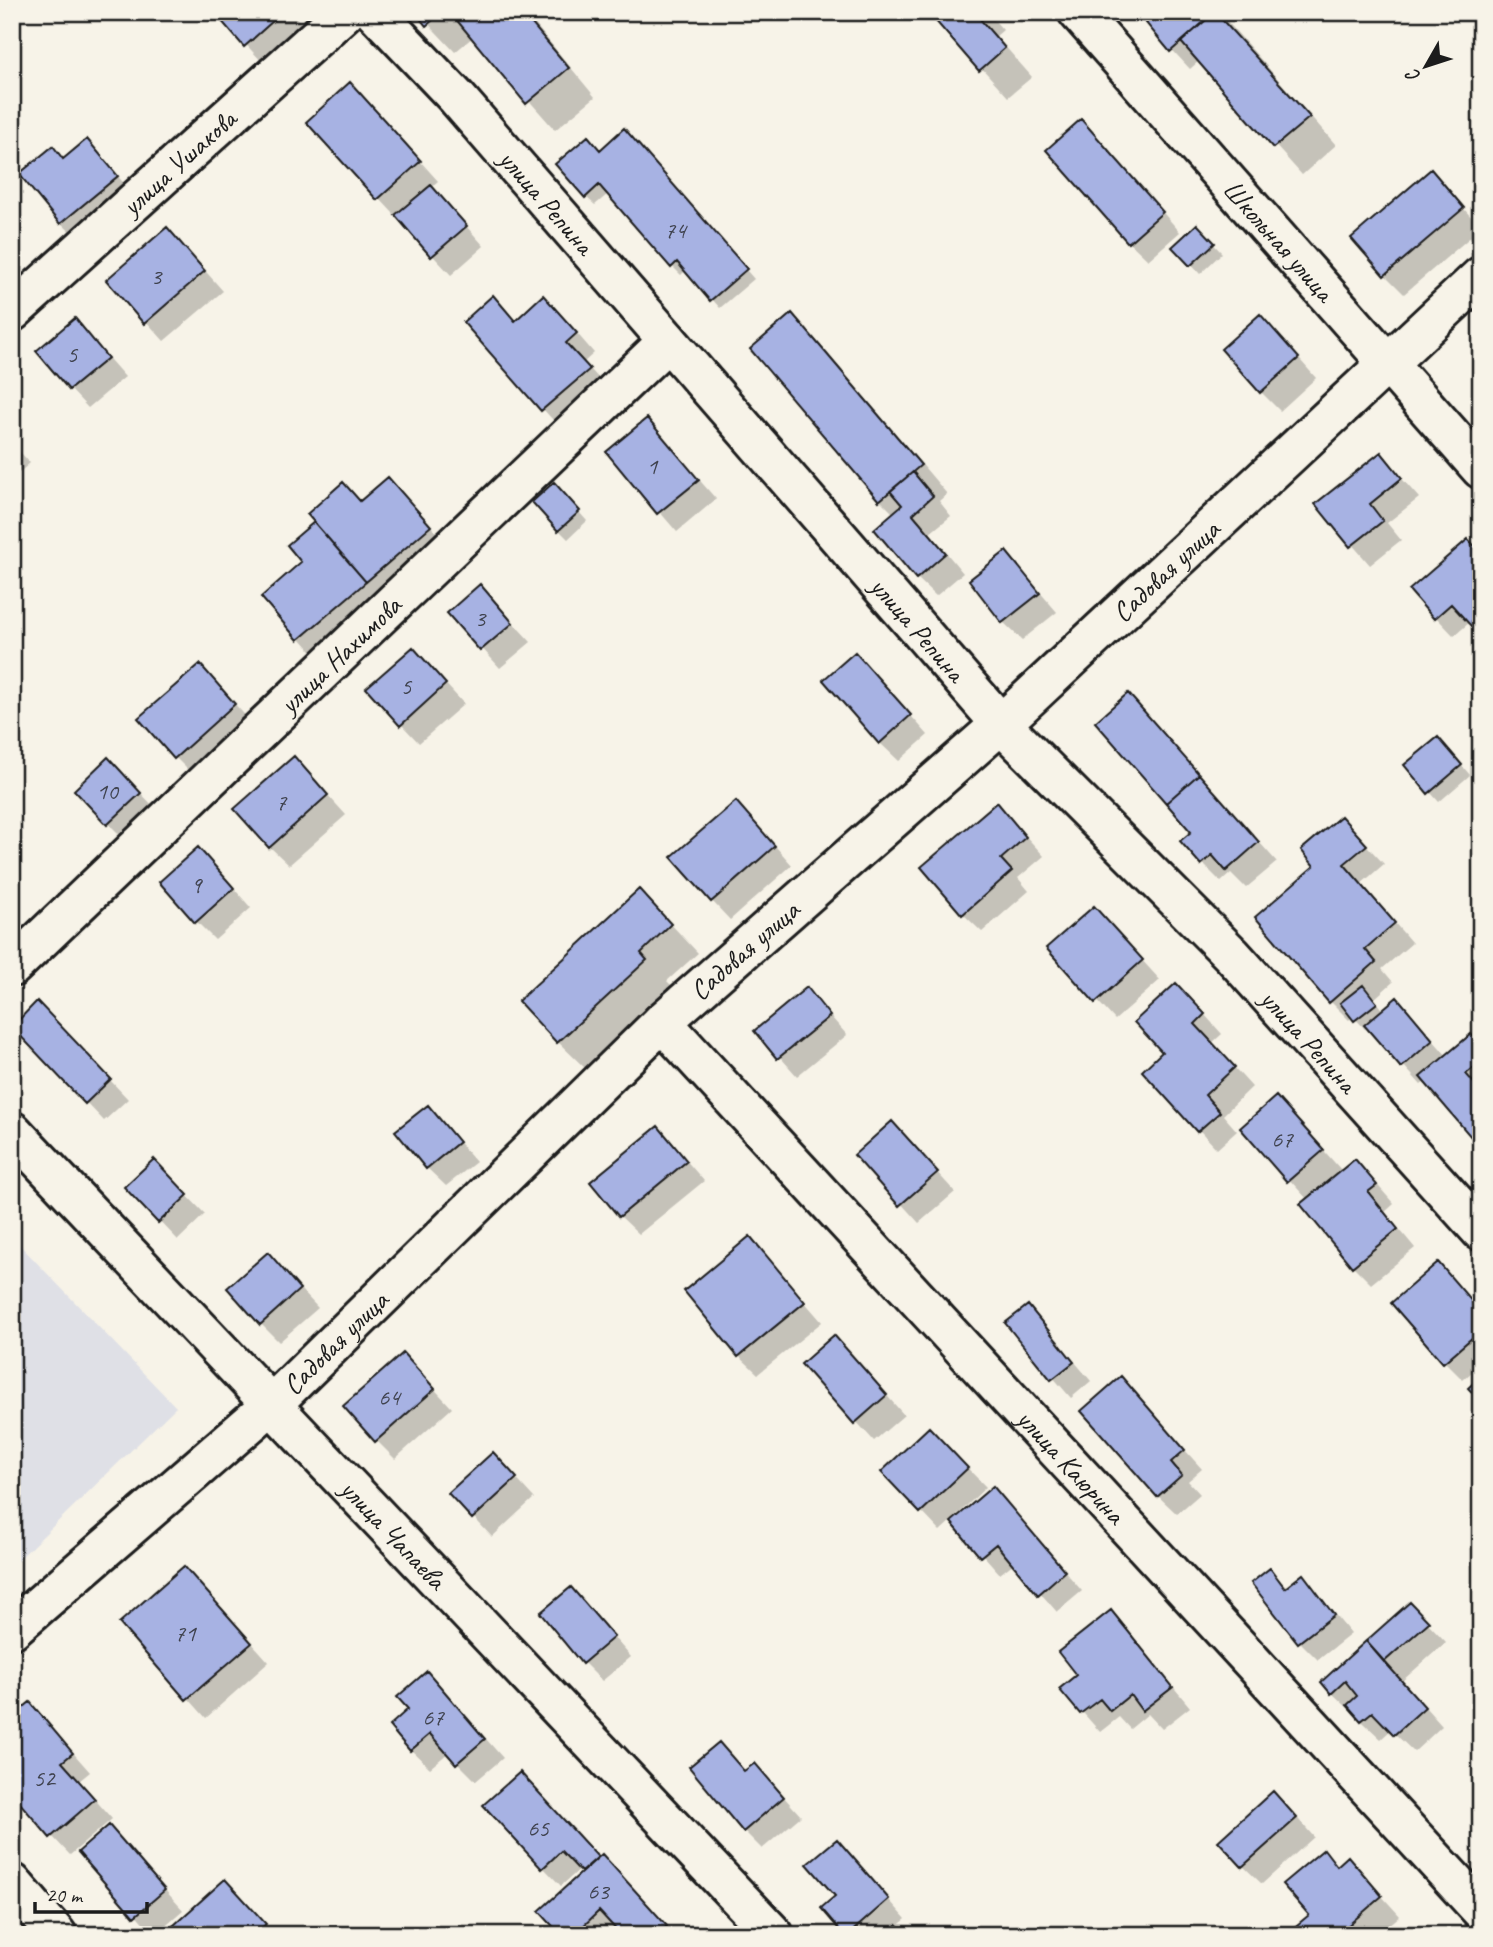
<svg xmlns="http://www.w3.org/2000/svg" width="1493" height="1947" font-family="Caveat,sans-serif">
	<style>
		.built { fill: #dfe0e6 }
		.shadow { fill: #0003 }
		.building { fill: #a7b2e3; stroke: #1c1c1c; stroke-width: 2 }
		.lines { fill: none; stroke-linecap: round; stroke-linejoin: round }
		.minor-casing { stroke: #1c1c1c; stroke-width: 44 }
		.minor { stroke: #f7f3e8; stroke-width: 38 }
		.labels { text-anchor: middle; stroke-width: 5; stroke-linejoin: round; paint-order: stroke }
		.number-label { font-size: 24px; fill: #3f424e }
		.street-label { font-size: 28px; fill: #1c1c1c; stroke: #f7f3e8 }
	</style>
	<rect width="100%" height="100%" fill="#f7f3e8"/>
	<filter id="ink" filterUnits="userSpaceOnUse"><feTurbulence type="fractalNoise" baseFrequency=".0143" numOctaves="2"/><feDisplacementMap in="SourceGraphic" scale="14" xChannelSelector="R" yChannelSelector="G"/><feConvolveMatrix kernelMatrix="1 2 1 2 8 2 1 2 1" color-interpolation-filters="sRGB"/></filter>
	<g filter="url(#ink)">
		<path class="built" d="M 12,1237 L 176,1407 L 12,1566 Z"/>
		<path class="shadow" d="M 216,12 L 291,12 L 305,28 L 264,64 Z
			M 417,12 L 525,12 L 595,97 L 555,130 L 473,37 L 455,52 Z
			M 931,12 L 987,12 L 1003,30 L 996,36 L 1032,77 L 1008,97 Z
			M 1137,12 L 1219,12 L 1336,145 L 1302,175 L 1199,61 L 1190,69 Z
			M 368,103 L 438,181 L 431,187 L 484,246 L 451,275 L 308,122 Z
			M 633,140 L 754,279 L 720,308 L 686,270 L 681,275 L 672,266 L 608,194 L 595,205 L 586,197 L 600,151 Z
			M 1099,140 L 1180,232 L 1148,260 L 1129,242 Z
			M 87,141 L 135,196 L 80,241 L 61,223 L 64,160 Z
			M 1431,172 L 1481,228 L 1404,294 L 1385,275 Z
			M 1197,227 L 1222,253 L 1200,274 L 1175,247 Z
			M 185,248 L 223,291 L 164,341 L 109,280 Z
			M 12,272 L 30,294 L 12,309 Z
			M 511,316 L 516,322 L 562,316 L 594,353 L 584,362 L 607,388 L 561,429 L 465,322 Z
			M 791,316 L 819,343 L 947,494 L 939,501 L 951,516 L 930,533 L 963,573 L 936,596 L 917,578 L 894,514 L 880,500 Z
			M 75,320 L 125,377 L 88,408 L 70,389 Z
			M 1278,335 L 1316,378 L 1280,411 L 1261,392 Z
			M 1481,352 L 1481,364 L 1475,357 Z
			M 647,420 L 716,499 L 677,532 L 609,453 Z
			M 12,443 L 30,463 L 12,479 Z
			M 1381,455 L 1419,498 L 1387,523 L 1401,540 L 1370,565 L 1318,505 Z
			M 388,479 L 448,545 L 318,658 L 263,597 L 303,562 Z
			M 563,494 L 587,521 L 568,539 L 559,530 Z
			M 1468,541 L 1470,622 L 1454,636 L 1436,617 Z
			M 1006,553 L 1057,612 L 1022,640 L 1003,622 Z
			M 480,587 L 531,642 L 500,668 L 450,613 Z
			M 200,666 L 253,724 L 194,776 L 175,757 Z
			M 431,668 L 464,704 L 419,743 L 401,724 Z
			M 873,673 L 928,735 L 899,761 L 880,743 Z
			M 1128,695 L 1277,862 L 1246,888 L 1231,873 L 1221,882 L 1203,864 L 1193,832 Z
			M 1447,748 L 1470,775 L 1439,802 L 1407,766 Z
			M 294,758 L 346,815 L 289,865 L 270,847 Z
			M 126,778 L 159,812 L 127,842 L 108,823 Z
			M 997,805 L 1044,856 L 1018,878 L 1029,891 L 982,932 L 963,914 Z
			M 1341,818 L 1384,864 L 1361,884 L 1412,943 L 1382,969 L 1393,982 L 1374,999 L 1383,1011 L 1397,999 L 1447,1056 L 1481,1046 L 1481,1145 L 1426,1081 L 1421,1085 L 1368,1026 L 1365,1029 L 1353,1016 L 1349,1020 L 1330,1001 L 1317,866 Z
			M 754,822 L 792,865 L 730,920 L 712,901 Z
			M 216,868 L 251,908 L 215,940 L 196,921 Z
			M 667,920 L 698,953 L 667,981 L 674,988 L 586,1069 L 558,1042 Z
			M 1112,927 L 1160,980 L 1115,1020 L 1049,948 Z
			M 807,990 L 847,1035 L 797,1076 L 757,1031 Z
			M 37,1003 L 128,1099 L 104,1121 L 13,1026 Z
			M 1195,1004 L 1222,1034 L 1212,1043 L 1252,1087 L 1223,1115 L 1237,1131 L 1217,1149 L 1144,1071 L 1164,1053 Z
			M 428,1107 L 476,1162 L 446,1186 L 427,1168 Z
			M 1294,1117 L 1342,1171 L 1355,1161 L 1373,1180 L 1394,1204 L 1385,1212 L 1415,1248 L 1371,1284 L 1353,1266 L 1308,1200 L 1242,1128 Z
			M 892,1123 L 955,1192 L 919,1223 L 857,1155 Z
			M 658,1128 L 704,1181 L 639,1234 L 620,1216 Z
			M 172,1180 L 205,1214 L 178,1240 L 127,1187 Z
			M 750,1239 L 822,1322 L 758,1374 L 739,1356 Z
			M 268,1255 L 318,1308 L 279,1342 L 261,1324 Z
			M 1438,1264 L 1481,1311 L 1481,1364 L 1463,1380 L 1444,1361 Z
			M 1028,1307 L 1091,1381 L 1071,1398 L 1007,1324 Z
			M 403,1355 L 452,1408 L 395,1459 L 376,1440 Z
			M 852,1356 L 904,1415 L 874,1441 L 804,1364 Z
			M 1121,1379 L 1202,1469 L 1188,1481 L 1200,1494 L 1177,1514 L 1158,1496 Z
			M 929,1429 L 986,1487 L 954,1518 L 956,1520 L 993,1488 L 1082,1591 L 1057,1612 L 1014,1563 L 1000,1574 L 952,1520 L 940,1531 L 884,1472 Z
			M 511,1473 L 534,1498 L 492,1537 L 451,1493 Z
			M 1270,1570 L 1288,1588 L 1303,1576 L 1351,1634 L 1318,1660 L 1300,1642 Z
			M 202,1587 L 269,1662 L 206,1718 L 121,1623 Z
			M 571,1589 L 631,1657 L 602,1681 L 583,1662 Z
			M 1410,1604 L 1446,1642 L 1402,1681 L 1442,1726 L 1414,1752 L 1391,1730 L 1381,1739 L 1332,1693 Z
			M 1111,1612 L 1190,1707 L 1162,1729 L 1148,1714 L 1130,1729 L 1119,1717 L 1100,1732 L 1062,1689 L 1079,1676 Z
			M 427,1673 L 503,1758 L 476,1781 L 448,1753 L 430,1768 L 411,1750 L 411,1709 Z
			M 30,1704 L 90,1772 L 79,1781 L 112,1819 L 70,1855 L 52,1836 Z
			M 719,1744 L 746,1772 L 755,1765 L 801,1816 L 762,1849 L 744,1831 Z
			M 539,1793 L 599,1858 L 620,1875 L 675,1935 L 623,1935 L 618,1929 L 612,1935 L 563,1935 L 583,1872 L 580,1869 L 561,1886 L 543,1867 Z
			M 1292,1812 L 1314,1837 L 1262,1884 L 1243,1866 Z
			M 109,1828 L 183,1910 L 154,1935 L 81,1852 Z
			M 837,1841 L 906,1919 L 896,1927 L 904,1935 L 846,1935 L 837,1896 Z
			M 1323,1851 L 1339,1866 L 1348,1859 L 1400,1916 L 1377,1935 L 1287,1935 L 1311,1915 Z
			M 244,1900 L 275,1935 L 166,1935 Z"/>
		<path class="building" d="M 214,12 L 283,12 L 244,47 Z
			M 415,12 L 442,12 L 426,26 Z
			M 450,12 L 522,12 L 569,68 L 526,104 Z
			M 928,12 L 974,12 L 1005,48 L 979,71 Z
			M 1151,12 L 1215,12 L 1170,52 L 1146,23 L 1155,16 Z
			M 1215,12 L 1310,117 L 1273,148 L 1181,42 Z
			M 350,82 L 421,161 L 377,200 L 306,122 Z
			M 1081,119 L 1163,212 L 1128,243 L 1046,150 Z
			M 624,128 L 747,269 L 710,301 L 677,262 L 671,268 L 599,185 L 585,198 L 555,164 L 588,136 L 600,150 Z
			M 87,139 L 118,176 L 60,224 L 19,174 L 53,146 L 63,159 Z
			M 1431,169 L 1464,208 L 1384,276 L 1351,238 Z
			M 431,185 L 467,226 L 431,257 L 395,215 Z
			M 1197,224 L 1215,243 L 1190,266 L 1172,247 Z
			M 167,227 L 205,271 L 144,324 L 106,280 Z
			M 493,295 L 515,321 L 543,295 L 577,333 L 566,343 L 590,369 L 541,411 L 463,322 Z
			M 792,313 L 921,465 L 879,501 L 750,349 Z
			M 1260,314 L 1299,358 L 1260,393 L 1221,349 Z
			M 75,318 L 108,358 L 69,390 L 36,351 Z
			M 647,418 L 699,480 L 657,514 L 606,452 Z
			M 1381,452 L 1402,478 L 1370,504 L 1383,521 L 1350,547 L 1315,504 Z
			M 913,472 L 933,496 L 913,514 L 946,553 L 916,579 L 874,529 L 902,505 L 890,491 Z
			M 388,477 L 431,526 L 366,582 L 307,514 L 343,482 L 360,501 Z
			M 554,482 L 580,511 L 558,531 L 532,502 Z
			M 314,522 L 366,582 L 298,640 L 261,597 L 301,562 L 287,545 Z
			M 1468,539 L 1481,553 L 1481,637 L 1451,604 L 1434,619 L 1409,590 Z
			M 1006,551 L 1040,593 L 1002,623 L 969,580 Z
			M 480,584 L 513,623 L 480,651 L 447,613 Z
			M 413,647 L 446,684 L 400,726 L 366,688 Z
			M 855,652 L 911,715 L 879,744 L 823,680 Z
			M 200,664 L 235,704 L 174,759 L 138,718 Z
			M 1128,693 L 1199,774 L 1166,803 L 1095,722 Z
			M 1438,737 L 1462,765 L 1428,794 L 1404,765 Z
			M 294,756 L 328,795 L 269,848 L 234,809 Z
			M 108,757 L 141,793 L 107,825 L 74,790 Z
			M 1199,774 L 1259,842 L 1226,871 L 1212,855 L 1201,865 L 1180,841 L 1191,832 L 1166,803 Z
			M 736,801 L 775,846 L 711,902 L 671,857 Z
			M 997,802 L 1026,837 L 1001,859 L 1012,871 L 962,915 L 921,867 Z
			M 1341,816 L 1367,845 L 1344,864 L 1395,923 L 1365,949 L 1376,962 L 1329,1003 L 1255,917 L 1314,866 L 1301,850 Z
			M 198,847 L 234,888 L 195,923 L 159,882 Z
			M 639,889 L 671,924 L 641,953 L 647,960 L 557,1043 L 518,1001 Z
			M 1094,906 L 1143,960 L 1095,1003 L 1046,948 Z
			M 1176,983 L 1205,1014 L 1195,1024 L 1235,1067 L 1205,1095 L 1220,1112 L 1197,1132 L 1142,1071 L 1162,1052 L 1134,1022 Z
			M 1363,985 L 1377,1003 L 1354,1021 L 1340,1003 Z
			M 807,987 L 830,1016 L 777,1059 L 754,1031 Z
			M 1397,997 L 1433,1040 L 1401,1068 L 1364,1025 Z
			M 37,1001 L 111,1079 L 85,1104 L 12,1027 Z
			M 1471,1034 L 1481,1045 L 1481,1062 L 1466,1074 L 1481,1091 L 1481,1141 L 1477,1144 L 1420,1077 Z
			M 1276,1096 L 1324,1150 L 1287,1182 L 1240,1128 Z
			M 428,1105 L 459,1142 L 426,1169 L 395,1131 Z
			M 892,1121 L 938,1172 L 899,1206 L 854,1155 Z
			M 658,1126 L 687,1161 L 619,1217 L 590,1182 Z
			M 154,1159 L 188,1195 L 158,1223 L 124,1187 Z
			M 1355,1159 L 1377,1185 L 1368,1192 L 1398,1229 L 1352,1267 L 1300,1204 Z
			M 750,1236 L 805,1302 L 738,1357 L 684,1291 Z
			M 268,1252 L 300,1289 L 260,1325 L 227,1288 Z
			M 1438,1262 L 1481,1312 L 1481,1330 L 1443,1363 L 1391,1303 Z
			M 1028,1305 L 1074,1362 L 1051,1380 L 1005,1323 Z
			M 834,1335 L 887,1395 L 854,1424 L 801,1364 Z
			M 403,1353 L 435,1389 L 375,1442 L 343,1406 Z
			M 1121,1376 L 1185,1450 L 1171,1462 L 1182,1475 L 1157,1497 L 1081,1411 Z
			M 1481,1376 L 1481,1402 L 1468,1388 Z
			M 929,1427 L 968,1468 L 920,1513 L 881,1472 Z
			M 493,1452 L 517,1478 L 472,1519 L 448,1493 Z
			M 993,1486 L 1065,1571 L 1038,1595 L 996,1544 L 980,1557 L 951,1522 Z
			M 184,1566 L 252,1643 L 186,1700 L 119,1623 Z
			M 1270,1568 L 1285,1588 L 1303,1574 L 1334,1615 L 1298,1643 L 1251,1583 Z
			M 571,1587 L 614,1637 L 582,1664 L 540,1613 Z
			M 1410,1602 L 1429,1622 L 1384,1662 L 1366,1641 Z
			M 1111,1610 L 1173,1687 L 1142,1711 L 1130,1695 L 1110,1711 L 1100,1699 L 1080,1714 L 1059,1689 L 1076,1675 L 1058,1652 Z
			M 1366,1641 L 1425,1707 L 1394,1735 L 1372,1712 L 1361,1721 L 1347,1705 L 1357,1696 L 1345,1681 L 1331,1694 L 1321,1682 Z
			M 427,1671 L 485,1739 L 456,1764 L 430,1734 L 410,1751 L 389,1726 L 408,1709 L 397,1697 Z
			M 30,1702 L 73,1753 L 62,1762 L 95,1799 L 50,1838 L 12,1794 L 12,1717 Z
			M 719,1742 L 744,1771 L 755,1763 L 784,1797 L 743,1832 L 689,1767 Z
			M 520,1772 L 598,1857 L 581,1872 L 561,1851 L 542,1869 L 483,1805 Z
			M 1273,1791 L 1297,1818 L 1242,1867 L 1218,1841 Z
			M 109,1825 L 165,1890 L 134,1917 L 78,1852 Z
			M 837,1839 L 889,1899 L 848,1935 L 844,1935 L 821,1908 L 835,1896 L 807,1864 Z
			M 1324,1849 L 1337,1866 L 1348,1856 L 1382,1896 L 1337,1935 L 1285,1935 L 1309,1915 L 1282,1884 Z
			M 602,1854 L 667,1926 L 658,1935 L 621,1935 L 599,1911 L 574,1935 L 561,1935 L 539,1911 Z
			M 225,1879 L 266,1924 L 254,1935 L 163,1935 Z
			M 897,1925 L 906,1935 L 887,1935 Z"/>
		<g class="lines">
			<defs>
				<g id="minor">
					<path id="s1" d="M 375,12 L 457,98 L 1001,724 L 1232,955 L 1481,1231"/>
					<path id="s2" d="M 1078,12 L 1481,469"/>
					<path id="s3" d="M 12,312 L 345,12"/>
					<path id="s4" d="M 12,967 L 668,341"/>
					<path id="s5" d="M 662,1022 L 1481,1910"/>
					<path id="s6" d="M 12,1131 L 774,1935"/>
					<path id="s7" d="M 12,1629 L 272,1404 L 662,1022 L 1001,724 L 1481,276"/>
					<path d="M 12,1883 L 57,1935"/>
				</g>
			</defs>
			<use href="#minor" class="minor-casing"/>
			<use href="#minor" class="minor"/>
		</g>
	</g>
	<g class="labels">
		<g class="number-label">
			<text x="675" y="238">74</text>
			<text x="156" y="284">3</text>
			<text x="72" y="362">5</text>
			<text x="652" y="474">1</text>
			<text x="480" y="626">3</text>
			<text x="406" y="694">5</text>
			<text x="107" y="799">10</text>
			<text x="281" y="810">7</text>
			<text x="196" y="893">9</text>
			<text x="1282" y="1147">67</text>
			<text x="389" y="1405">64</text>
			<text x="185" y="1641">71</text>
			<text x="433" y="1725">67</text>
			<text x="44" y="1786">52</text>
			<text x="538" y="1836">65</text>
			<text x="598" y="1899">63</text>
		</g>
		<g class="street-label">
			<text dy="10" stroke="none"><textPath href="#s3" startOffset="224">улица Ушакова</textPath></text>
			<text dy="10" stroke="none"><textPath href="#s1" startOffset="256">улица Репина</textPath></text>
			<text dy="10" stroke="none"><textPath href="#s2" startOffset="304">Школьная улица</textPath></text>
			<text dy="10" stroke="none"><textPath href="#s7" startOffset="1566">Садовая улица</textPath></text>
			<text dy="10" stroke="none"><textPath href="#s1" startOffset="822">улица Репина</textPath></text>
			<text dy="10" stroke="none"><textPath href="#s4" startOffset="453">улица Нахимова</textPath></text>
			<text dy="10" stroke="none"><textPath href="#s7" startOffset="999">Садовая улица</textPath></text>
			<text dy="10" stroke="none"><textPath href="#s1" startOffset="1390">улица Репина</textPath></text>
			<text dy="10" stroke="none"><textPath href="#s7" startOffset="432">Садовая улица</textPath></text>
			<text dy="10" stroke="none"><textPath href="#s5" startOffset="604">улица Каюрина</textPath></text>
			<text dy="10" stroke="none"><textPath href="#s6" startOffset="555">улица Чапаева</textPath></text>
		</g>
	</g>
	<rect width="1493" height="1947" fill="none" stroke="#f7f3e8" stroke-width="42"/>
	<rect x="21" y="21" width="1451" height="1905" fill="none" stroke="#1c1c1c" stroke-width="2.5" filter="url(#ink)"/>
	<g transform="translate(1426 66) rotate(231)" stroke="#f7f3e8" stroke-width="5" paint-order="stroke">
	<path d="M0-5L12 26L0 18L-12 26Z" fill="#1c1c1c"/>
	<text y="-10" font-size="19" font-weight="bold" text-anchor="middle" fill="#1c1c1c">С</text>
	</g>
	<path d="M35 1902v10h112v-10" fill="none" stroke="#1c1c1c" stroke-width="3.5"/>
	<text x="46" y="1902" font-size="21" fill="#1c1c1c" stroke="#f7f3e8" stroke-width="5" paint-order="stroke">20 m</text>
</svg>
